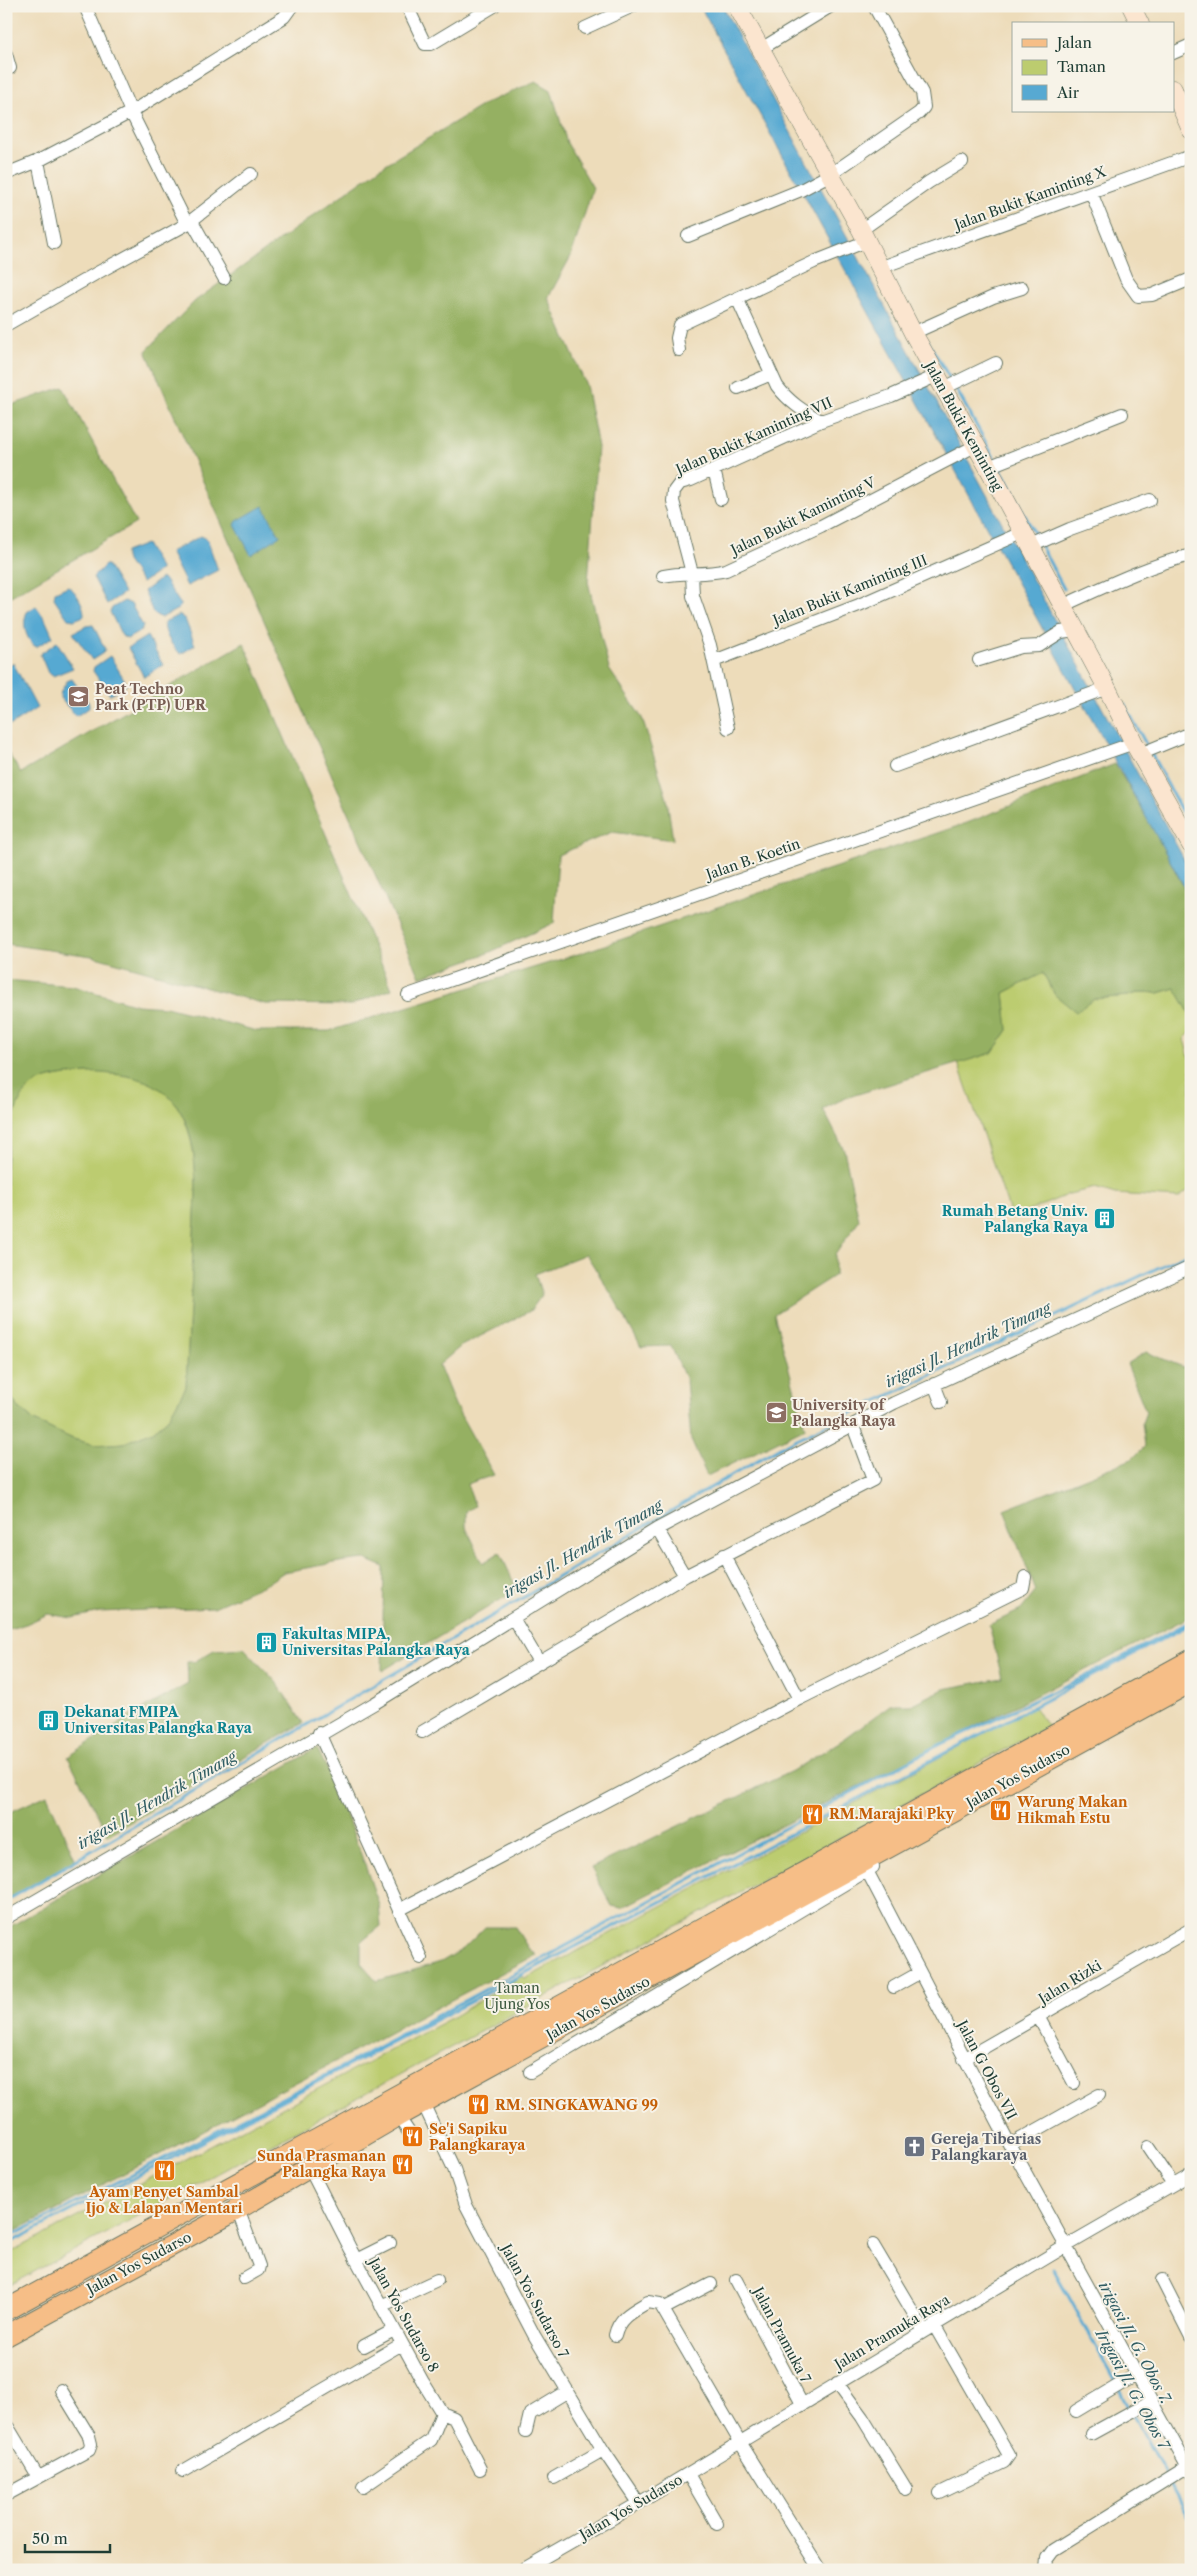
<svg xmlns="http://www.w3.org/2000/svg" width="1197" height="2576" font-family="'Libre Caslon Text',serif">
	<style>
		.green { fill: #bccc6f; stroke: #6e8452 }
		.forest { fill: #95b062; stroke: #5a764b }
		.water { fill: #57a9d2; stroke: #3b7383 }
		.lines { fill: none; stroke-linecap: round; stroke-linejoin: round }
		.stream { stroke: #57a9d2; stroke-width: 3 }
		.street-casing { stroke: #677563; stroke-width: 14 }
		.secondary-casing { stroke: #677563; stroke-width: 19 }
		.primary-casing { stroke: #677563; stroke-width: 22 }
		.street { stroke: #fff; stroke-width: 12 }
		.secondary { stroke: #fbe5cf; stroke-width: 18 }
		.primary { stroke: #f6be87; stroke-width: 20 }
		.labels { text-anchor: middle; stroke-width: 4; stroke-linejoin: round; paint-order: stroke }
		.street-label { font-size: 14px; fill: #1f3d34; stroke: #f7f3e8 }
		.education-label { font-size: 14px; font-weight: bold; fill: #785e54; stroke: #f7f3e8; text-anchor: start }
		.culture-label { font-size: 14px; font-weight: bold; fill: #0d838f; stroke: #f7f3e8; text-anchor: start }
		.food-label { font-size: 14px; font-weight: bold; fill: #c56008; stroke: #f7f3e8; text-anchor: start }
		.park-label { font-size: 14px; fill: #3e5a40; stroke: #f7f3e8 }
		.worship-label { font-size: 14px; font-weight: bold; fill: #5b616d; stroke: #f7f3e8; text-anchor: start }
		.water-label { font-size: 15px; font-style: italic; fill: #305d63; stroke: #f7f3e8 }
	</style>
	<rect width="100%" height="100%" fill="#f7f3e8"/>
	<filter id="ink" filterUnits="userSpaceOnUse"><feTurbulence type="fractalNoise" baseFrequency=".02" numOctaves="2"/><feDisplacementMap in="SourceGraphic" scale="10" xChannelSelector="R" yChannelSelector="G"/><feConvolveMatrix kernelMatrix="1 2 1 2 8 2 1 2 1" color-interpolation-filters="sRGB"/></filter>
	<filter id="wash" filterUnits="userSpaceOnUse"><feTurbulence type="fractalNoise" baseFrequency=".0096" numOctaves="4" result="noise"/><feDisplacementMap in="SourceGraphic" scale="20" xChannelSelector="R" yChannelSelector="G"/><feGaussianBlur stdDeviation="1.12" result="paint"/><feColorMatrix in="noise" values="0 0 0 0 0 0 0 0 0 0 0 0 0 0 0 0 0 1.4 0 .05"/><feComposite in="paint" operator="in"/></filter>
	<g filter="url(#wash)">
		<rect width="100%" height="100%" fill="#eddcba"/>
		<path class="green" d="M 1043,973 L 1055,995 L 1094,999 L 1128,996 L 1141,992 L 1159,993 L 1176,988 L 1191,1016 L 1191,1032 L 1184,1039 L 1191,1065 L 1191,1188 L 1179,1198 L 1115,1194 L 1095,1188 L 1069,1194 L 1012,1218 L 958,1063 L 992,1053 L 1008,1030 L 1004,993 Z
			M 97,1072 C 110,1074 123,1074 135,1077 C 190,1091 196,1149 196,1196 L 186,1387 L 168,1419 L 153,1431 L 124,1443 L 95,1445 L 73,1439 L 34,1421 L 17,1406 L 6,1389 L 6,1167 C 8,1141 10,1106 30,1087 C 43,1075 80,1074 97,1072 Z
			M 1034,1707 L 1048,1726 L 6,2287 L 6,2255 L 451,2018 L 522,1976 L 525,1979 Z"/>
		<path class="forest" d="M 536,81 L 551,90 L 567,143 L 593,188 L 571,256 L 548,298 L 586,385 L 598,447 L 588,582 L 609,669 L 642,718 L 667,799 L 673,840 L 612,832 L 558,855 L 554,923 L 488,953 L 420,977 L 146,351 L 195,301 L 381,167 L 488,102 Z
			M 63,387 L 136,523 L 6,599 L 6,407 Z
			M 244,643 L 392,989 L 351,1005 L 265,1004 L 92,956 L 6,944 L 6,750 L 21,773 Z
			M 1115,764 L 1151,825 L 1191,901 L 1191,1016 L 1175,988 L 1159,993 L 1141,992 L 1128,996 L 1094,999 L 1076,1012 L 1055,995 L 1043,973 L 1004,993 L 1008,1030 L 992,1053 L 845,1098 L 823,1109 L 844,1150 L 859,1220 L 835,1255 L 835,1275 L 774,1314 L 805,1428 L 707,1476 L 691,1440 L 686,1380 L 671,1346 L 641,1347 L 615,1300 L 586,1254 L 535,1274 L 542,1295 L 530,1311 L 461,1346 L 439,1365 L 455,1405 L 494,1475 L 467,1484 L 475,1506 L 466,1512 L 466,1527 L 483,1563 L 500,1552 L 517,1590 L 382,1671 L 384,1567 L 365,1559 L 345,1561 L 284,1572 L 266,1584 L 214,1607 L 100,1612 L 72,1618 L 48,1614 L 26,1624 L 6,1630 L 6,1389 L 17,1406 L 34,1421 L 73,1439 L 95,1445 L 124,1443 L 153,1431 L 168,1419 L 186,1387 L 196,1196 C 196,1139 188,1084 121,1075 C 109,1074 99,1072 87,1073 C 69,1075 47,1075 32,1086 C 12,1099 8,1146 6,1168 L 6,980 L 73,986 L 137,1005 L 166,1007 L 257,1031 L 329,1031 L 578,954 L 967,823 Z
			M 1146,1352 L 1183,1367 L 1191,1363 L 1191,1616 L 621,1908 L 612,1906 L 591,1868 L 792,1771 L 844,1739 L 890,1705 L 911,1705 L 944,1689 L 1002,1678 L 989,1625 L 1021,1610 L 1036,1591 L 1004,1510 L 1132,1459 L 1145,1446 L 1142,1423 L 1146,1412 L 1127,1364 Z
			M 244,1648 L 277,1683 L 303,1723 L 108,1835 L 68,1757 L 128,1717 L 188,1684 L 187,1662 L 194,1662 L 214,1650 Z
			M 317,1748 L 336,1788 L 365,1865 L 379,1905 L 381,1926 L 361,1942 L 361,1963 L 377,1981 L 441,1962 L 463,1949 L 485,1927 L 515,1927 L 528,1948 L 536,1955 L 6,2236 L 6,1929 Z
			M 47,1795 L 76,1861 L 6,1900 L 6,1814 Z"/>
		<path class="water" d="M 700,6 L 723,6 L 725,11 L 1191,872 L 1191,899 Z
			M 263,506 L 280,536 L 251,555 L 235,525 L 237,521 Z
			M 201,536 L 207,539 L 218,570 L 187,586 L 170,552 Z
			M 146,544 L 161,570 L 142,583 L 125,558 L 125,552 Z
			M 105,565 L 107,565 L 124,593 L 107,604 L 93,577 Z
			M 161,578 L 164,579 L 181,605 L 178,609 L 161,618 L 153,613 L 144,591 Z
			M 68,586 C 76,591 85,606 84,616 L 74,620 L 68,619 L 54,598 L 55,592 Z
			M 124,601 L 131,604 L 143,626 L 141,631 L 127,639 L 122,636 L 110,612 L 112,608 Z
			M 36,606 L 45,619 L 53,637 L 36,647 C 25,639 22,623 27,612 Z
			M 179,615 L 185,619 L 195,645 L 181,654 C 172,647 164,634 164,622 Z
			M 93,625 L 105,649 L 103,653 L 92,660 L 73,633 L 86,626 Z
			M 147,636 L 163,665 L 144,677 L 128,648 Z
			M 57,642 L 73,668 L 53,676 L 48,673 L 40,654 Z
			M 110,656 L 127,684 L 110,695 L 93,671 L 94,667 Z
			M 13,663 L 37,708 L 11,725 L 6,722 L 6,666 Z
			M 72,679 L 89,703 L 89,708 L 76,716 L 60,698 L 61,691 L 67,681 Z"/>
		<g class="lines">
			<path class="stream" d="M 927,340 L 952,382
				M 955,387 L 996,461
				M 999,466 L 1038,540
				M 1041,546 L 1064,589
				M 1125,705 L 1148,748
				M 1151,753 L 1182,812
				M 6,1901 L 780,1447 L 1191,1252
				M 6,2239 L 321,2078 L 939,1745 L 1084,1677 L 1191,1621
				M 6,2245 L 1191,1624
				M 1053,2268 L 1116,2383
				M 1119,2389 L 1130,2410
				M 1133,2415 L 1166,2476
				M 1169,2481 L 1191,2521"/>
		</g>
	</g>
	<g filter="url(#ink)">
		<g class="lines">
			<defs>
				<path id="street" d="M 407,6 L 425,44 L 431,44 L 494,6
					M 585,28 L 633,6
					M 761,49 L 831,6
					M 1173,53 L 1191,45
					M 6,54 L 10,68
					M 38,161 L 54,243
					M 6,174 L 38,161 L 131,112 L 85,6
					M 1091,192 L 1126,279 L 1138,296 L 1152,295 L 1191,279
					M 192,221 L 224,278
					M 187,224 L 131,112 L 284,17 L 292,6
					M 861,230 L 929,182 L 962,162
					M 688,236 L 801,190 L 831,174 L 919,113 L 924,107 L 922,93 L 874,6
					M 879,268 L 1191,156
					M 737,298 L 777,386 C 789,402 803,411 821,421
					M 6,325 L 97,273 L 187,224 L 251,174
					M 913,333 L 993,297 L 1022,288
					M 679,350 L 677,338 L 680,325 L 814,262 L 867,241
					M 738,388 L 771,374
					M 944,388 L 996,363
					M 988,467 L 1122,414
					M 714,470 L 721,499
					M 1029,547 L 1070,529 L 1150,500
					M 663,576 C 684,571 704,576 726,570 L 821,526 L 975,446
					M 1062,606 C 1104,587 1146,566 1191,555
					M 979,660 L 1021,647 L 1039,646 L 1061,632 L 1075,630
					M 714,661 L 859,605 L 1022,533
					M 728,728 L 710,645 L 693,596 L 692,573 L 673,501 L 674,491 L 680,483 L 691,480 L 821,421 L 891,396 L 936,376
					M 1140,754 L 1191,733
					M 895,766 L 1107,688
					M 408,995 L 1134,743
					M 934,1384 L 941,1402
					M 657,1529 L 685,1576
					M 724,1555 L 799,1699
					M 513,1618 L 539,1662
					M 422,1732 L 685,1576 L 873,1480 L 853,1426
					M 319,1733 L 399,1910 L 799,1699 L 1023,1588 L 1025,1577
					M 863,1863 L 1010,2145 L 1191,2473
					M 399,1910 L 421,1958
					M 6,1918 L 375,1703 L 657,1529 L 894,1403 L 1191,1267
					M 894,1987 L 919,1973
					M 1039,2018 L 1074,2083
					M 964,2059 L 1191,1929
					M 530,2072 L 873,1867
					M 423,2103 L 454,2169 L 466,2205 L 534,2335 L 603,2450 L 639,2503
					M 398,2116 L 410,2134
					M 1010,2145 L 1099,2095
					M 1148,2147 L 1173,2184
					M 309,2167 L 351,2250 L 423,2382 L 442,2413 L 454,2418 L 480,2469
					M 238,2209 L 259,2266 L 258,2270 L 244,2278
					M 873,2245 L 924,2331
					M 356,2260 L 390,2243
					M 736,2280 L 802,2404
					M 1162,2280 L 1191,2337
					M 381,2306 L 437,2280
					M 663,2309 L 711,2284
					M 934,2325 L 1009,2455 L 1004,2462 L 940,2493
					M 615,2335 C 619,2317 633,2311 648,2302 L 660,2304 L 740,2442 L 820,2570
					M 364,2346 L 394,2330
					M 837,2383 L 862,2417 L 906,2489
					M 1076,2411 L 1136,2375
					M 8,2427 L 38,2477
					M 526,2431 L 530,2414 L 568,2391
					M 1091,2434 L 1151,2401
					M 183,2471 L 402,2344
					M 688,2474 L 717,2524
					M 554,2478 L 603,2450
					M 363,2487 L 431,2440 L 442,2413
					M 6,2495 L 89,2450 L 91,2444 L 89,2436 L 61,2390
					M 522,2570 L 639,2503 L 1066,2246 L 1191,2174
					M 1046,2570 L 1047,2558 L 1053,2550 L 1187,2467"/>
				<path id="secondary" d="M 737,6 L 861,230 L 913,333 L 988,467 L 1107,688 L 1134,743 L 1191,845
					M 1131,6 L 1140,24
					M 1173,89 L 1191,130"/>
				<path id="primary" d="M 6,2310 L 1191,1660
					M 6,2336 L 226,2216 L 398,2116 L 1191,1682"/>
			</defs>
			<use href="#street" class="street-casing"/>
			<use href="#secondary" class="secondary-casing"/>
			<use href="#primary" class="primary-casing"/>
			<use href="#street" class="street"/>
			<use href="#secondary" class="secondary"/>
			<use href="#primary" class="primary"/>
		</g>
	</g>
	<defs>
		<symbol id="school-square" viewBox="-11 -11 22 22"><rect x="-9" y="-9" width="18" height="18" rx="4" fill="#8d6e63" stroke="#f7f3e8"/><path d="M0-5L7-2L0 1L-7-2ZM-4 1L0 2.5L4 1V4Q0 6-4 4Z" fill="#fff"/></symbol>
		<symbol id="building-square" viewBox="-11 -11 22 22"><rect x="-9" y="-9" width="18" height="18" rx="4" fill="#0f9aa8" stroke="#f7f3e8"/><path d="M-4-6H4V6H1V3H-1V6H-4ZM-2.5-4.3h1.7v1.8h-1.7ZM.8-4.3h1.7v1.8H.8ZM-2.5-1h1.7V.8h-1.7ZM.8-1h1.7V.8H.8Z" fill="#fff"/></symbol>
		<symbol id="university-square" viewBox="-11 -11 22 22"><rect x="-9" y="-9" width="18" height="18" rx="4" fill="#8d6e63" stroke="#f7f3e8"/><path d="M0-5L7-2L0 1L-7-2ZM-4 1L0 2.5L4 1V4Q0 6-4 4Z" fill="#fff"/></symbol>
		<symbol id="restaurant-square" viewBox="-11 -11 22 22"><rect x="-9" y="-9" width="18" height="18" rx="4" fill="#e8710a" stroke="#f7f3e8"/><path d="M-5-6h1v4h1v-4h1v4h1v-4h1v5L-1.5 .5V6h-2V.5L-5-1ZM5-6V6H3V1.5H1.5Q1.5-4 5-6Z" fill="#fff"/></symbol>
		<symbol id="church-square" viewBox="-11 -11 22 22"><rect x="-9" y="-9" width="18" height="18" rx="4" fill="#6b7280" stroke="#f7f3e8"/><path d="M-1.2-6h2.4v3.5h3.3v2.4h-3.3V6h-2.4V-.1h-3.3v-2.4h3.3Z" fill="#fff"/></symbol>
	</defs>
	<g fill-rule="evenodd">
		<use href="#school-square" x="66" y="684" width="25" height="25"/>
		<use href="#building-square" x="1092" y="1206" width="25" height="25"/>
		<use href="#university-square" x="764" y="1400" width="25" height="25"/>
		<use href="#building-square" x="254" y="1630" width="25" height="25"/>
		<use href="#building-square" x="36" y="1708" width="25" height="25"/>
		<use href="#restaurant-square" x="988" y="1798" width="25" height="25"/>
		<use href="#restaurant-square" x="800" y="1802" width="25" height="25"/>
		<use href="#restaurant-square" x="466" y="2092" width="25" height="25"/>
		<use href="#restaurant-square" x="400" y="2124" width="25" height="25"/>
		<use href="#church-square" x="902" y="2134" width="25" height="25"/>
		<use href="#restaurant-square" x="390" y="2152" width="25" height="25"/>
		<use href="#restaurant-square" x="152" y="2158" width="25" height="25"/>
	</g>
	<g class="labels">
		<g class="street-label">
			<text transform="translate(1030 198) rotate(-20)" y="5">Jalan Bukit Kaminting X</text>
			<text transform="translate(964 426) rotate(61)" y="5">Jalan Bukit Keminting</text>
			<text transform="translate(754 436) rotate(-24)" y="5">Jalan Bukit Kaminting VII</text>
			<text transform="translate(803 516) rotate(-26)" y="5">Jalan Bukit Kaminting V</text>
			<text transform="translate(850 590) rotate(-22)" y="5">Jalan Bukit Kaminting III</text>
			<text transform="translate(753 859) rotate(-19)" y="5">Jalan B. Koetin</text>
			<text transform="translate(1018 1776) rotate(-29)" y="5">Jalan Yos Sudarso</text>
			<text transform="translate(1070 1982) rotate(-31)" y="5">Jalan Rizki</text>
			<text transform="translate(598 2008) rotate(-29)" y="5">Jalan Yos Sudarso</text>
			<text transform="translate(987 2070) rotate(62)" y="5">Jalan G Obos VII</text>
			<text transform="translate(139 2263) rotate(-28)" y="5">Jalan Yos Sudarso</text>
			<text transform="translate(535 2301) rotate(62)" y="5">Jalan Yos Sudarso 7</text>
			<text transform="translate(404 2315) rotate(61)" y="5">Jalan Yos Sudarso 8</text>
			<text transform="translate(892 2332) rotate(-31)" y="5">Jalan Pramuka Raya</text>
			<text transform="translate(782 2335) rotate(62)" y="5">Jalan Pramuka 7</text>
			<text transform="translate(631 2507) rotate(-30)" y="5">Jalan Yos Sudarso</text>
		</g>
		<g class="education-label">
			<text x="95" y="694">Peat Techno<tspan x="95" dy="16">Park (PTP) UPR</tspan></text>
			<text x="792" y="1410">University of<tspan x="792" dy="16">Palangka Raya</tspan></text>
		</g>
		<g class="culture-label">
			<text x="1088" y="1216" text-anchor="end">Rumah Betang Univ.<tspan x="1088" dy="16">Palangka Raya</tspan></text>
			<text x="282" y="1639">Fakultas MIPA,<tspan x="282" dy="16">Universitas Palangka Raya</tspan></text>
			<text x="64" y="1717">Dekanat FMIPA<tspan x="64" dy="16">Universitas Palangka Raya</tspan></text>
		</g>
		<g class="food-label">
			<text x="1017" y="1807">Warung Makan<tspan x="1017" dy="16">Hikmah Estu</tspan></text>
			<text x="829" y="1819">RM.Marajaki Pky</text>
			<text x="495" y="2110">RM. SINGKAWANG 99</text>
			<text x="429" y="2134">Se'i Sapiku<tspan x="429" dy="16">Palangkaraya</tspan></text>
			<text x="386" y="2161" text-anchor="end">Sunda Prasmanan<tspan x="386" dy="16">Palangka Raya</tspan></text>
			<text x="164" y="2197" text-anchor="middle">Ayam Penyet Sambal<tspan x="164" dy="16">Ijo &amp; Lalapan Mentari</tspan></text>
		</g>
		<g class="park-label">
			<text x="517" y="1993">Taman<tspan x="517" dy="16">Ujung Yos</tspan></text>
		</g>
		<g class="worship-label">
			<text x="931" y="2144">Gereja Tiberias<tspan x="931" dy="16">Palangkaraya</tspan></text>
		</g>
		<g class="water-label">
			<text transform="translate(968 1345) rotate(-25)" y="5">irigasi Jl. Hendrik Timang</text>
			<text transform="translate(583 1549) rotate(-30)" y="5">irigasi Jl. Hendrik Timang</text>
			<text transform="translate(157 1800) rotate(-30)" y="5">irigasi Jl. Hendrik Timang</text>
			<text transform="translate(1135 2343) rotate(62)" y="5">irigasi Jl. G. Obos 7.</text>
			<text transform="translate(1132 2389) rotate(61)" y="5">Irigasi Jl. G. Obos 7</text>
		</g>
	</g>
	<rect width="1197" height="2576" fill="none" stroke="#f7f3e8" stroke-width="25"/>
	<rect x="1012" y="22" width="162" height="90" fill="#f7f3e8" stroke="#a1aaa0"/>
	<rect x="1022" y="39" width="25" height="8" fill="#f6be87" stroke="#a1aaa0"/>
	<text x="1057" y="48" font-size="15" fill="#1f3d34">Jalan</text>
	<rect x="1022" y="60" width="25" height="15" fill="#bccc6f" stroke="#a1aaa0"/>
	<text x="1057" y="72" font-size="15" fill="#1f3d34">Taman</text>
	<rect x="1022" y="85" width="25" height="15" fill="#57a9d2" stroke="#a1aaa0"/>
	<text x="1057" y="98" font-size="15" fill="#1f3d34">Air</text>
	<path d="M25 2544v8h85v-8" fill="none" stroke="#1f3d34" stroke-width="2.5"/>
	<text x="32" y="2544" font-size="15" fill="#1f3d34" stroke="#f7f3e8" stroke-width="4" paint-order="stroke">50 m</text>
</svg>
